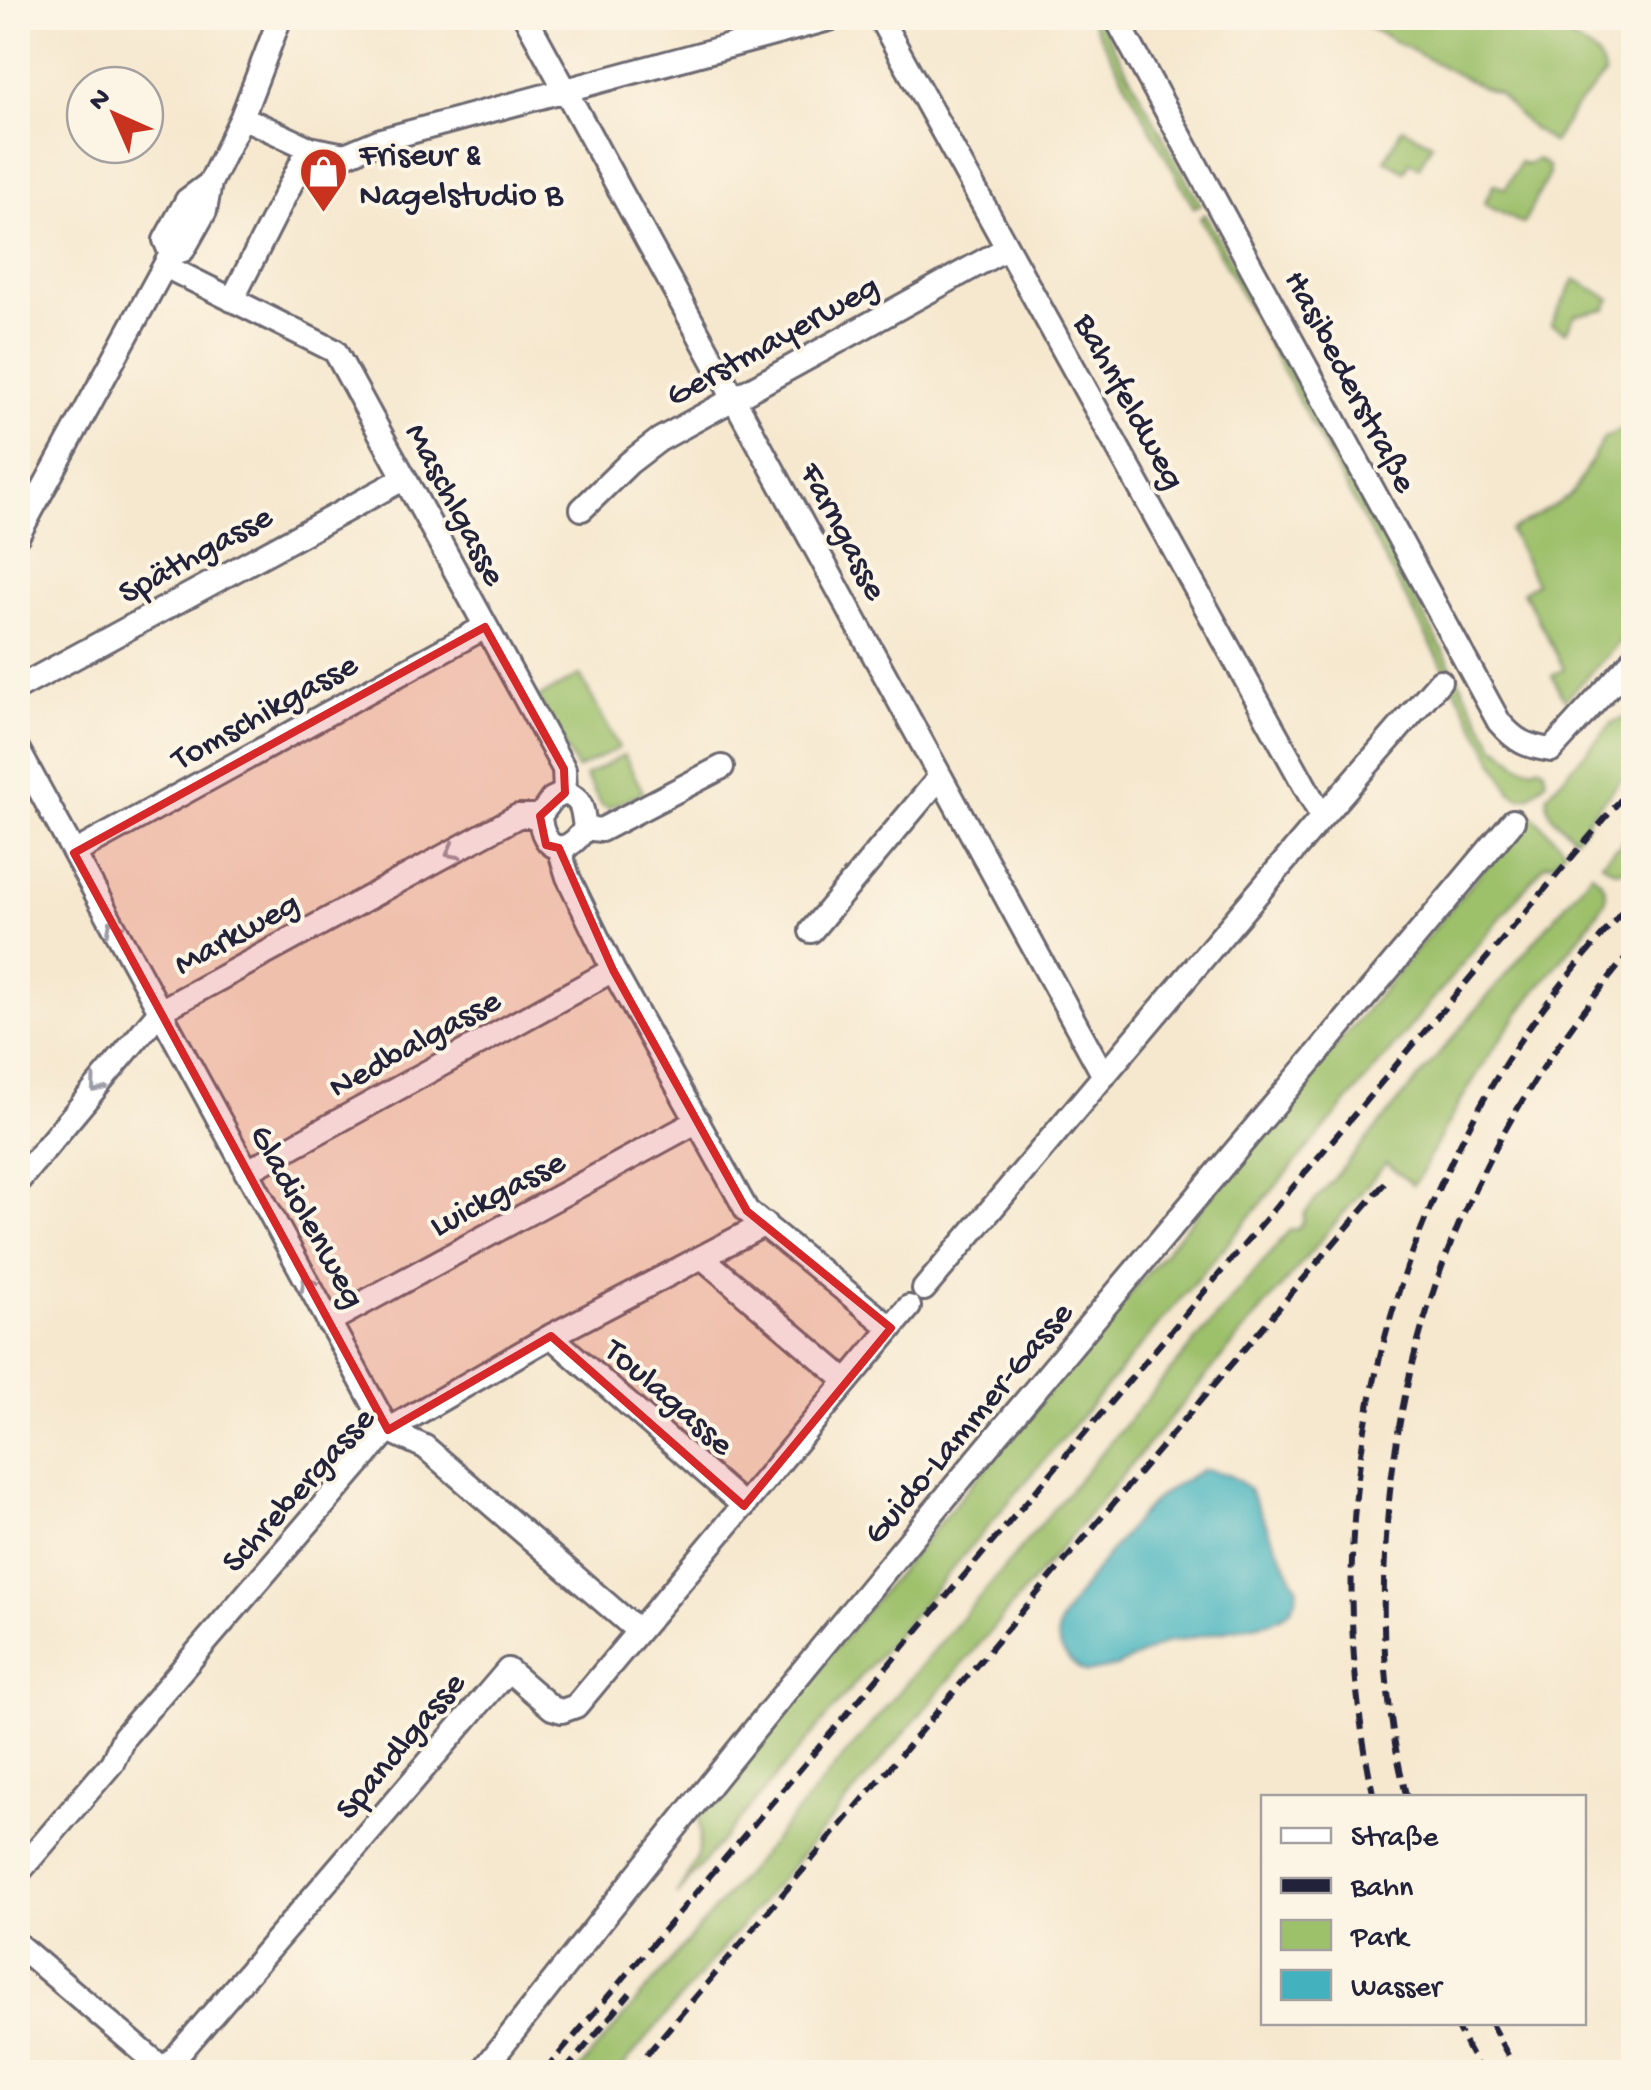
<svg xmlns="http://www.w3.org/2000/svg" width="1651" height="2090" font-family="'Gochi Hand',sans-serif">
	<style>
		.green { fill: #9dc06a; stroke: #607152; stroke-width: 2.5 }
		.water { fill: #43b2be; stroke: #326a7c; stroke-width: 2.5 }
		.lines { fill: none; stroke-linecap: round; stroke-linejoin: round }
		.minor-casing { stroke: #6c676f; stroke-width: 28 }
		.minor { stroke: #fff; stroke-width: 22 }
		.rail { stroke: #22223b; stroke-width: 6; stroke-dasharray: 15 8; stroke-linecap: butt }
		.oneway { stroke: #9c9ca7 }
		.marked { fill: #d62828; fill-opacity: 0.2; stroke: #d62828; stroke-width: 8; stroke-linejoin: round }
		.labels { text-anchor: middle; stroke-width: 8; stroke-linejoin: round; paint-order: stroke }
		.poi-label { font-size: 35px; fill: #22223b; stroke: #fcf5e5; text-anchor: start }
		.street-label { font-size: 35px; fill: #22223b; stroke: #fcf5e5 }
	</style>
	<rect width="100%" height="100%" fill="#fcf5e5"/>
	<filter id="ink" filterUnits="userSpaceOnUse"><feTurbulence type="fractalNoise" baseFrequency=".01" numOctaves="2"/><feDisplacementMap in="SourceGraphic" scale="20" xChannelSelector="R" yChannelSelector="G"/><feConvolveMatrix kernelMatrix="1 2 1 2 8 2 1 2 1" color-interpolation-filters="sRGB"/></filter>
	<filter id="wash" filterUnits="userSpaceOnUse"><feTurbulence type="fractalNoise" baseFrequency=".0048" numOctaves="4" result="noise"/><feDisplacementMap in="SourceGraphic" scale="40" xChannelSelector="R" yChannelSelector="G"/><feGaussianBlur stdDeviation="2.25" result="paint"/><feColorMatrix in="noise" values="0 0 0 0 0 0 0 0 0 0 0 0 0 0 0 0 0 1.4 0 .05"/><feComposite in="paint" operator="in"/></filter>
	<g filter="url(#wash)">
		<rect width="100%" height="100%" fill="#f6e8cf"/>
		<path class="green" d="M 1090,18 L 1098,18 L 1200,204 L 1194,208 Z
			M 1364,18 L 1531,18 L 1539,25 C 1562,36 1604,47 1604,76 L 1572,112 L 1553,143 L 1529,126 L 1498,93 L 1481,87 L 1366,26 L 1363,22 Z
			M 1402,128 L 1432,143 L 1419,167 L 1410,162 L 1405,171 L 1385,160 Z
			M 1537,159 L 1548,166 L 1549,174 L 1523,224 L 1484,204 L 1494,184 L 1505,189 L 1520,162 L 1527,165 Z
			M 1205,214 L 1495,746 C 1514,753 1514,773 1540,766 L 1544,769 L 1546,780 L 1530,796 L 1520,798 L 1511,792 L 1200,218 Z
			M 1575,279 L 1611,299 L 1606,309 L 1575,315 L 1566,332 L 1551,324 Z
			M 1633,423 L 1633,628 L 1565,700 L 1552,676 L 1564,669 L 1523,591 L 1536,583 L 1510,531 L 1568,497 L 1573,492 L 1604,438 Z
			M 580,675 L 619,748 L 577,769 L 538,698 Z
			M 1633,714 L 1633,766 L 1588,818 L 1587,824 L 1575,838 C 1562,825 1543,814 1548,794 L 1613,722 Z
			M 624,755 L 643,792 L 608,808 L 602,805 L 585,776 Z
			M 1530,813 L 1565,849 L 1553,863 L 1545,864 L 1387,1055 L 676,1895 C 693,1869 707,1845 697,1814 Z
			M 1633,827 L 1633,863 C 1622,875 1613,872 1602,862 L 1615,848 L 1621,846 L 1622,840 Z
			M 1592,873 C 1602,882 1609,888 1605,902 C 1578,943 1543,979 1515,1019 C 1478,1069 1447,1122 1419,1178 L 1413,1185 L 1386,1163 L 618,2072 L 577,2072 L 1290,1230 L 1297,1229 L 1303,1222 L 1304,1214 Z"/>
		<path class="water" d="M 1202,1470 C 1221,1471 1233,1475 1248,1488 L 1298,1588 C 1296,1607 1289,1613 1273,1621 L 1166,1643 L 1116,1667 L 1086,1673 C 1071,1664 1055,1650 1058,1630 C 1061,1610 1133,1522 1150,1505 C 1165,1490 1184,1480 1202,1470 Z"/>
	</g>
	<g filter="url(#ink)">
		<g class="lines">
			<defs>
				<path id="minor" d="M 526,18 L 1104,1076
					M 880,18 L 1322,817 L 1440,681
					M 1116,18 L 1499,722 C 1516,742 1526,746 1551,750 L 1634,659
					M 242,117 L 309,148 L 345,155 L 381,140 L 833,18
					M 171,254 L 165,240 L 187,200 L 210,183
					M 165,266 L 335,351 L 564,769 L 565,793
					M 232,300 L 309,148
					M 582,509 L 629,463 L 659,440 L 1007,248
					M 18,535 L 171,254 L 183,250 L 205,211 L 210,183 L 242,117 L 280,18
					M 18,688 L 405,478
					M 18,750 L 388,1430 L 425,1447 L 638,1631
					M 565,793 C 584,800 582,810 585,828 C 566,859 542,851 540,816 L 552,799 Z
					M 585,828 L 601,830 L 722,767
					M 559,848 L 568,877 L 613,970 L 747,1211 L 891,1328
					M 74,853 L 485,627
					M 811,931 L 940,777
					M 246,1172 L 613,970
					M 18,1181 L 160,1011 L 518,816 L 540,816
					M 702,1257 L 847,1381
					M 924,1289 L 1322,817
					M 328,1322 L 698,1121
					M 551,1336 L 744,1506
					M 18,1873 L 112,1763 L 124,1737 L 388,1430 L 551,1336 L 765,1224
					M 18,1945 L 167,2072
					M 163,2072 L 508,1670 L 552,1708 L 562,1711 L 576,1706 L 909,1307
					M 482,2072 C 813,1646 1166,1235 1513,821"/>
			</defs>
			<use href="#minor" class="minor-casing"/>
			<use href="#minor" class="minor"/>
			<path class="rail" d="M 1374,1798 C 1319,1540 1366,1291 1503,1067 C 1540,1006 1588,952 1634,898
				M 1407,1798 C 1386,1720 1381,1635 1385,1556 C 1396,1320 1481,1126 1634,948
				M 1454,2022 L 1480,2072
				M 1490,2022 L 1517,2072
				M 544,2072 L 1634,784
				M 564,2072 L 630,1993
				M 632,2072 L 1389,1178"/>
		</g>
		<defs><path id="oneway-chevron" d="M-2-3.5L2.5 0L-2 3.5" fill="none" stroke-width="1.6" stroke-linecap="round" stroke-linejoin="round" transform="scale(2.5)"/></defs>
		<g class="oneway">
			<use href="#oneway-chevron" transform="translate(452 852) rotate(151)"/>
			<use href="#oneway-chevron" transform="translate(113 926) rotate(-118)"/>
			<use href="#oneway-chevron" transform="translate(97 1086) rotate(130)"/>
			<use href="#oneway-chevron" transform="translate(307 1283) rotate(-119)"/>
		</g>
	</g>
	<path class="marked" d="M 485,627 L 564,769 L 565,793 L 540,816 L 546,845 L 559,848 L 613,970 L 747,1211 L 891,1328 L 744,1506 L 551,1336 L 388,1430 L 74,853 Z"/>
	<defs>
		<symbol id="shop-pin" viewBox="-11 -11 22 30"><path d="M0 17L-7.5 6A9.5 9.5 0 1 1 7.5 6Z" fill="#c8321e" stroke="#fcf5e5"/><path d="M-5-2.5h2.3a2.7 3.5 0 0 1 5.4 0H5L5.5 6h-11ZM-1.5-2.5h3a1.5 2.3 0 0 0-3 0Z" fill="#fff"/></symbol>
	</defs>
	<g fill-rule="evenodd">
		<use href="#shop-pin" x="296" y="144" width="55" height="75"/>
	</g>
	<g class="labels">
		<g class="poi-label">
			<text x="359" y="164">Friseur &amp;<tspan x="359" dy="40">Nagelstudio B</tspan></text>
		</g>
		<g class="street-label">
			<text transform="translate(771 338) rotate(-29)" y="12">Gerstmayerweg</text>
			<text transform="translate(1353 380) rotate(62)" y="12">Hasibederstraße</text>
			<text transform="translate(1132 400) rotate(61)" y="12">Bahnfeldweg</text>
			<text transform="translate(458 503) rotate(62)" y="12">Maschlgasse</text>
			<text transform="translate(846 530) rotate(62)" y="12">Farngasse</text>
			<text transform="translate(194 552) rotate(-29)" y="12">Späthgasse</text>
			<text transform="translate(263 709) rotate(-29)" y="12">Tomschikgasse</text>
			<text transform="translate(235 931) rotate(-29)" y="12">Markweg</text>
			<text transform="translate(413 1041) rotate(-29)" y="12">Nedbalgasse</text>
			<text transform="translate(496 1191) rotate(-28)" y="12">Luickgasse</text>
			<text transform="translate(310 1215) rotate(61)" y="12">Gladiolenweg</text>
			<text transform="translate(671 1395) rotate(41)" y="12">Toulagasse</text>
			<text transform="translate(966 1421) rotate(-50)" y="12">Guido-Lammer-Gasse</text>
			<text transform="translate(296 1488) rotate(-48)" y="12">Schrebergasse</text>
			<text transform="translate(398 1744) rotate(-50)" y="12">Spandlgasse</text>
		</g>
	</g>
	<rect width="1651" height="2090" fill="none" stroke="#fcf5e5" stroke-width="60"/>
	<rect x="1261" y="1795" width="325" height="230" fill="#fcf5e5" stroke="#a5a1a1" stroke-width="2.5"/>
	<rect x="1281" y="1828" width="50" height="15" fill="#ffffff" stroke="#a5a1a1" stroke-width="2.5"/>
	<text x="1351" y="1845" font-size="30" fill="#22223b">Straße</text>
	<rect x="1281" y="1878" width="50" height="15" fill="#22223b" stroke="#a5a1a1" stroke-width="2.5"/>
	<text x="1351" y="1895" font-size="30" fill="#22223b">Bahn</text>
	<rect x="1281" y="1920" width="50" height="30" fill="#9dc06a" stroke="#a5a1a1" stroke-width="2.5"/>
	<text x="1351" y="1945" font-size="30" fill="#22223b">Park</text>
	<rect x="1281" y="1970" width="50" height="30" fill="#43b2be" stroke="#a5a1a1" stroke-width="2.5"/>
	<text x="1351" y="1995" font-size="30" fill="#22223b">Wasser</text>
	<g transform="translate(115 115) rotate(315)"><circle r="48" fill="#fcf5e5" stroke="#a5a1a1" stroke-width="2.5"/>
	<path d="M0-8L18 38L0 25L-18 38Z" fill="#c8321e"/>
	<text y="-15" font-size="28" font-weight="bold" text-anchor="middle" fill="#22223b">N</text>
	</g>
</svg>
